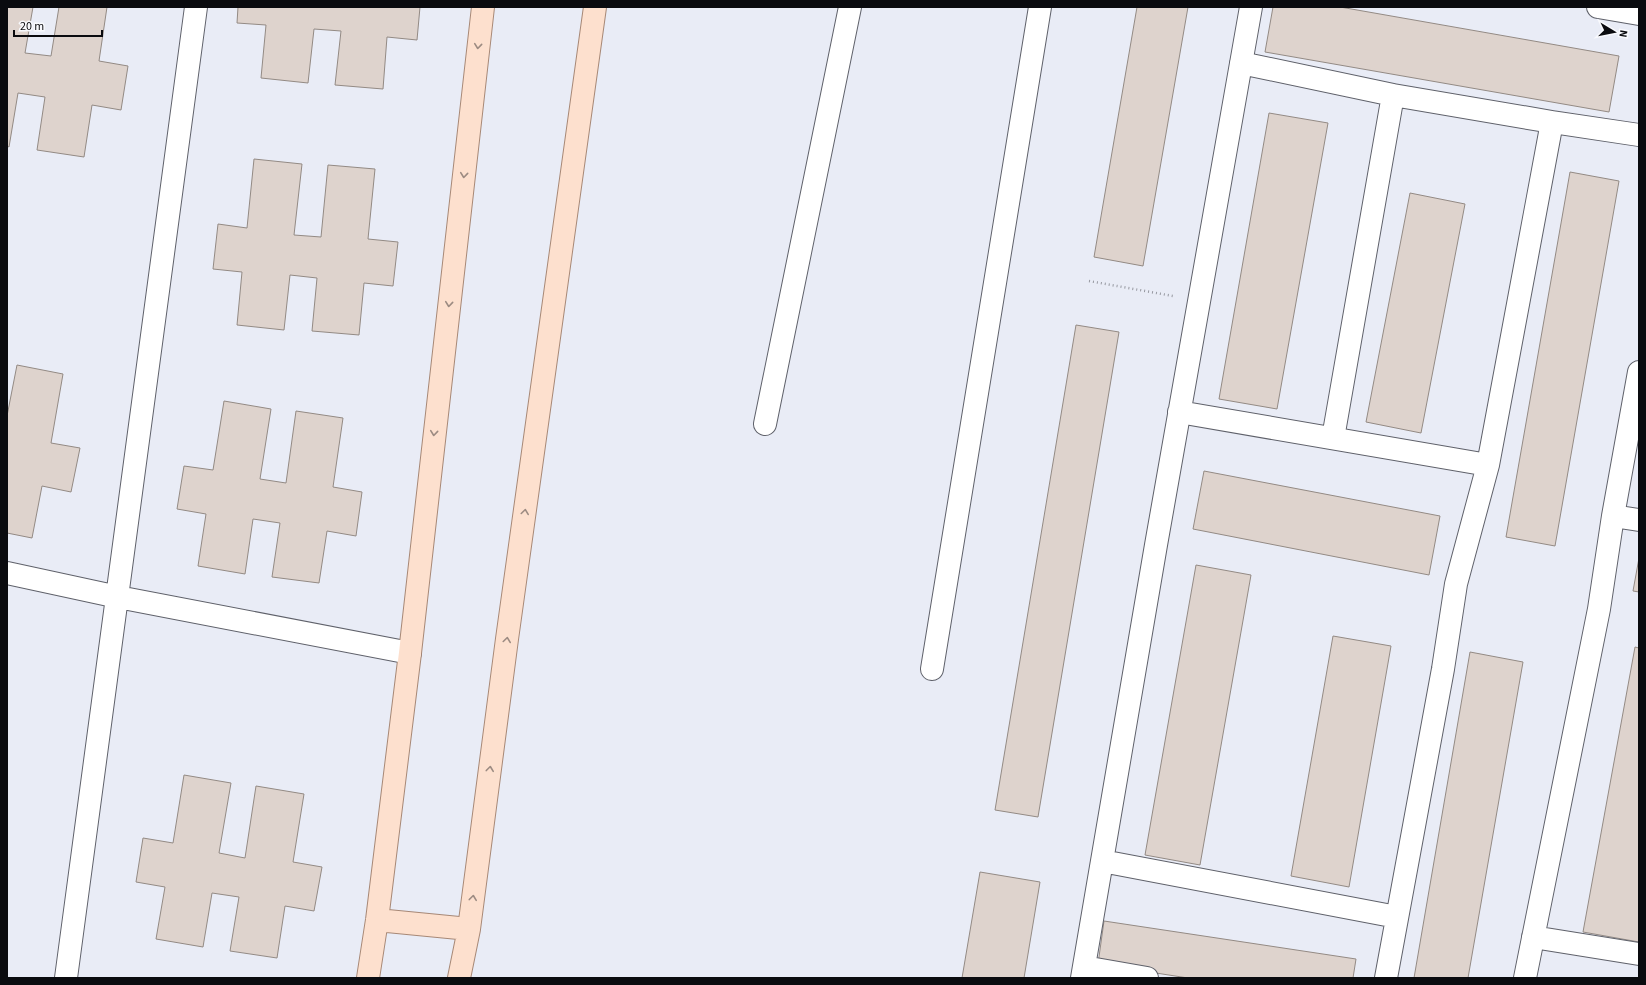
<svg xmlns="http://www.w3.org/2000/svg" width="1646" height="985" font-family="'Source Sans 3',sans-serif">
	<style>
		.building { fill: #ded3cd; stroke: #938a84 }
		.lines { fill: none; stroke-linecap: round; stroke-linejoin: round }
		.minor-casing { stroke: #5f616a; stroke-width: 24 }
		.primary-casing { stroke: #a78876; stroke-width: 24 }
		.path { stroke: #9698a0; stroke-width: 2.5; stroke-dasharray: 1 3; stroke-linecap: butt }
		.minor { stroke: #fff; stroke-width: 22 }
		.primary { stroke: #fde0ce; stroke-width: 22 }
		.oneway { stroke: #9c8b82 }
	</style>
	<rect width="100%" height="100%" fill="#e9ecf6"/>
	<path class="building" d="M 7,7 L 33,7 L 25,53 L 51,56 L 59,7 L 107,7 L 99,61 L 128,66 L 121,110 L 92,105 L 84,157 L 37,150 L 45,97 L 18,93 L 9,147 L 7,146 Z
		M 238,7 L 420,7 L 417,40 L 387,37 L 383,89 L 335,85 L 341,31 L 314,29 L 308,83 L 261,78 L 266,25 L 237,23 Z
		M 1137,7 L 1188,7 L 1143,266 L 1094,257 Z
		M 1273,7 L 1340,7 L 1619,56 L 1609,112 L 1265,52 Z
		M 1269,113 L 1328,123 L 1277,409 L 1219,399 Z
		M 254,159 L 302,164 L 294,235 L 321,237 L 328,165 L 375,169 L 368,239 L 398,242 L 393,286 L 364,283 L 359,335 L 312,331 L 317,278 L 290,275 L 284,330 L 237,325 L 242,272 L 213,269 L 218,224 L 247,228 Z
		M 1570,172 L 1619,181 L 1555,546 L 1506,537 Z
		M 1410,193 L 1465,204 L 1421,433 L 1366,422 Z
		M 1076,325 L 1119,332 L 1038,817 L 995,810 Z
		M 17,365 L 63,374 L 51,443 L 80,448 L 71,492 L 42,486 L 32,538 L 7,533 L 7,416 Z
		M 224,401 L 271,409 L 260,479 L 286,483 L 296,411 L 343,418 L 333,487 L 362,492 L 356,536 L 327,531 L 319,583 L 272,577 L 280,523 L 253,519 L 245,574 L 198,566 L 206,514 L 177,509 L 184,466 L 213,470 Z
		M 1204,471 L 1440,516 L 1429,575 L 1193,529 Z
		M 1639,558 L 1639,592 L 1633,591 Z
		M 1196,565 L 1251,575 L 1200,865 L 1145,855 Z
		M 1333,636 L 1391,646 L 1349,887 L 1291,876 Z
		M 1635,647 L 1639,648 L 1639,942 L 1583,932 Z
		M 1470,652 L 1523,662 L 1468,978 L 1414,978 Z
		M 184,775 L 231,783 L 219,853 L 245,858 L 256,786 L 304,794 L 293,862 L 322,867 L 314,911 L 285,906 L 277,958 L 230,951 L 239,897 L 212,893 L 203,947 L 156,939 L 165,887 L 136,882 L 143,838 L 173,843 Z
		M 980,872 L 1040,882 L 1024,978 L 962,978 Z
		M 1104,921 L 1356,959 L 1353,978 L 1188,978 L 1098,964 Z"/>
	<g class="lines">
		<defs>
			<path id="minor" d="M 1598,7 L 1639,14
				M 1241,63 L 1393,95
				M 1179,412 L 1488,465
				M 765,424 L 850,7
				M 1333,438 L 1393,95 L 1552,122 L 1639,135
				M 1613,516 L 1639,520
				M 7,573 L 118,597 L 410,653
				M 932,669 L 1040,7
				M 1102,861 L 1397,917
				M 1533,937 L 1639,954
				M 1084,967 L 1147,978
				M 66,978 L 196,7
				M 1082,978 L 1156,545 L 1251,7
				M 1386,978 L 1443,669 L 1456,584 L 1488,465 L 1552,122
				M 1525,978 L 1599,609 L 1613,516 L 1639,372"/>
			<path id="primary" d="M 377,920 L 469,929
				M 368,978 L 377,920 L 410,653 L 483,7
				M 459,978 L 469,929 L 507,639 L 595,7"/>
		</defs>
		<use href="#minor" class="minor-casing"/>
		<use href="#primary" class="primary-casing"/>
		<path class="path" d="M 1089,281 L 1173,296"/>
		<use href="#minor" class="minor"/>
		<use href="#primary" class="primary"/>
	</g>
	<defs><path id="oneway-chevron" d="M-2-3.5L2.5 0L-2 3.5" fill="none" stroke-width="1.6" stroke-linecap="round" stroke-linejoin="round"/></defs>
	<g class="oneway">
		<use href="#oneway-chevron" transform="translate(478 46) rotate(96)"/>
		<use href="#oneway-chevron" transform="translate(464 175) rotate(96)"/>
		<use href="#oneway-chevron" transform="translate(449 304) rotate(96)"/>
		<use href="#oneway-chevron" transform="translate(434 433) rotate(96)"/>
		<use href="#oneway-chevron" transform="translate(525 512) rotate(-82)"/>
		<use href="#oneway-chevron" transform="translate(507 640) rotate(-82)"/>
		<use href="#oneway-chevron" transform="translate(490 769) rotate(-83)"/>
		<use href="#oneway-chevron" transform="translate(473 898) rotate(-83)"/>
	</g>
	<rect width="1646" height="985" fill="none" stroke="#0a0b0f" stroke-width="16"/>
	<g transform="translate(1614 32) rotate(100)" stroke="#f8f9fd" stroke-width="3" paint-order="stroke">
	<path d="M0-3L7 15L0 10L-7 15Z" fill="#0a0b0f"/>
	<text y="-6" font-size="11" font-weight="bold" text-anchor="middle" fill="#0a0b0f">N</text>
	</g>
	<path d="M14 30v6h88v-6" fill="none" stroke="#0a0b0f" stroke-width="2"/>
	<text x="20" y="30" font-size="12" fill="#0a0b0f" stroke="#f8f9fd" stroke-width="3" paint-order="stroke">20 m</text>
</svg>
